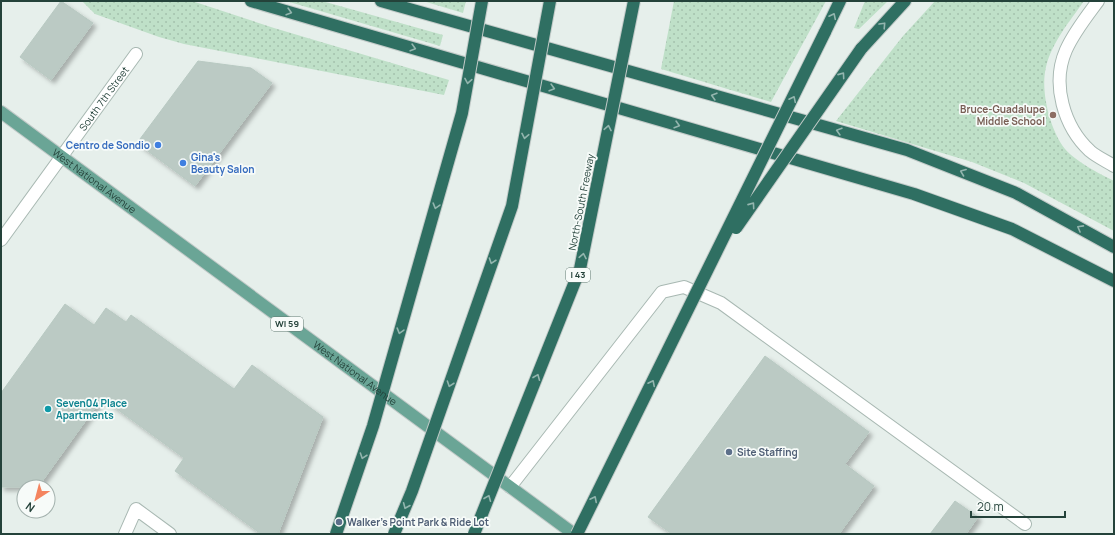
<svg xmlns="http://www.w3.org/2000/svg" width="1115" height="535" font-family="Manrope,sans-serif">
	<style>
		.grass { fill: url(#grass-dots) }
		.building { fill: #bbcac4; stroke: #b8c9c2; filter: url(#shadow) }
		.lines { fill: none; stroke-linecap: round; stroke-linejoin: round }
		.lane-casing { stroke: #a8b8b2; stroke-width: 14 }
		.street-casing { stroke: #a8b8b2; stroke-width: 14 }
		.primary-casing { stroke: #c2cac8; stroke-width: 14 }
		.highway-casing { stroke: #c2cac8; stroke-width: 14 }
		.lane { stroke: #fff; stroke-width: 12 }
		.street { stroke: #fff; stroke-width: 12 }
		.primary { stroke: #6aa596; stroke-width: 12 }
		.highway { stroke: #2f6f62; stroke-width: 12 }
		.highway-bridge-casing { stroke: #c2cac8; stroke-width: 14; stroke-linecap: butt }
		.highway-bridge { stroke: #2f6f62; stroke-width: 12 }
		.oneway { stroke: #93b5ae }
		.education-dot { fill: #8d6e63; stroke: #f7fbf9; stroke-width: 1.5 }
		.shop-dot { fill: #3f7fe0; stroke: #f7fbf9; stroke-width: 1.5 }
		.culture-dot { fill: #0f9aa8; stroke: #f7fbf9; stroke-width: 1.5 }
		.service-dot { fill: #5c6f8a; stroke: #f7fbf9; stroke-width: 1.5 }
		.labels { text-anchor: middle; stroke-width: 3.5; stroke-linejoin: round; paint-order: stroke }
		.shield { fill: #f7fbf9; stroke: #637a73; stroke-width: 1 }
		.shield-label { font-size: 9px; font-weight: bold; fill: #24423a }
		.street-label { font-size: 10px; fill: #24423a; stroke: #f7fbf9 }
		.education-label { font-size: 10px; font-weight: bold; fill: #785e54; stroke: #f7fbf9; text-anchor: end }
		.shop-label { font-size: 10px; font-weight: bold; fill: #366cbe; stroke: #f7fbf9; text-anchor: end }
		.culture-label { font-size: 10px; font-weight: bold; fill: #0d838f; stroke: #f7fbf9; text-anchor: start }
		.service-label { font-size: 10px; font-weight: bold; fill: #4e5e75; stroke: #f7fbf9; text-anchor: start }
	</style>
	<defs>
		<pattern id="grass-dots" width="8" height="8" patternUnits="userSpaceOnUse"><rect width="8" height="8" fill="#bfe0c8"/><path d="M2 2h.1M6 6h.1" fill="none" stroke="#a4c1ad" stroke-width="1.8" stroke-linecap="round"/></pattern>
		<filter id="shadow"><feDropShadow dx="3.5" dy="3.5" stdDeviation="2" flood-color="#0004"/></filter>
	</defs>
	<rect width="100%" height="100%" fill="#e6efeb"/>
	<path class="grass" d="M 82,1 L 192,1 L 274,28 L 449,80 L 444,95 L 184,44 L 159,37 L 95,14 Z
		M 286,1 L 322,1 L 443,35 L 440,46 Z
		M 423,1 L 466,1 L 463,13 Z
		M 674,1 L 826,1 L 771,102 L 661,69 Z
		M 865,1 L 888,1 L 859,29 L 854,28 Z
		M 935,1 L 1084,1 C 1070,21 1052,42 1046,67 C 1040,91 1050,130 1065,149 C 1075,161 1100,174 1114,181 L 1114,231 L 1024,183 L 972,162 L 836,121 L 903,36 Z"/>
	<path class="building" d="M 61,1 L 93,23 L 51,80 L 20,57 Z
		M 198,61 L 251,68 L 272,83 L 195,186 L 137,143 Z
		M 65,304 L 94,325 L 106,308 L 126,322 L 131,315 L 234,389 L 252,365 L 323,417 L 278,534 L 261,534 L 175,471 L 184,458 L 102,398 L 38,487 L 1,487 L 1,393 Z
		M 765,356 L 869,432 L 845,464 L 874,486 L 839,534 L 672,534 L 648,517 Z
		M 955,501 L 978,517 L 966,534 L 930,534 Z"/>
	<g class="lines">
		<defs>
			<path id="lane" d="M 1098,1 C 1087,16 1074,32 1066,50 C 1051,84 1064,127 1090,151 C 1097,157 1106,161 1114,166
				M 510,487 L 662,292 L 684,287 L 721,303 L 1025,524
				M 125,534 L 136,509 L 170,534"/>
			<g id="street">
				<path id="s1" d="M 1,240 L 136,54"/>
			</g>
			<g id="primary">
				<path id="s2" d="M 1,112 L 574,534"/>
			</g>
			<path id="highway" d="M 251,1 L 914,194 L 1012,229 L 1114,281
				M 381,1 L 907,150 L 1016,193 L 1114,247
				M 825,32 L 840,1
				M 861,49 L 905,1"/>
		</defs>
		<use href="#lane" class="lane-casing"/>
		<use href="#street" class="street-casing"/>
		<use href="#primary" class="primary-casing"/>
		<use href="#highway" class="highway-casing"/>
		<use href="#lane" class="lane"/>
		<use href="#street" class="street"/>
		<use href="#primary" class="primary"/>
		<use href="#highway" class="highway"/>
		<defs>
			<path id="highway-bridge" d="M 736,228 L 861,49
				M 336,534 L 373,426 L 462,113 L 482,1
				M 394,534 L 412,491 L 512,206 L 550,1
				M 474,534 L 580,269 L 634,1
				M 577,534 L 825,32"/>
		</defs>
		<use href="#highway-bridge" class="highway-bridge-casing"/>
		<use href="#highway-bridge" class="highway-bridge"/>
	</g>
	<defs><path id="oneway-chevron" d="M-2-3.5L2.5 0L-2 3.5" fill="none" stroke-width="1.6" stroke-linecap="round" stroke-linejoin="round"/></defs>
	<g class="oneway">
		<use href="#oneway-chevron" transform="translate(289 12) rotate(16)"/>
		<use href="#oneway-chevron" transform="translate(833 16) rotate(-64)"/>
		<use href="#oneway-chevron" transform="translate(883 25) rotate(-47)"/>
		<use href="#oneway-chevron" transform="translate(413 48) rotate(16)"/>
		<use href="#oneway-chevron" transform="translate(842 75) rotate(-55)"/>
		<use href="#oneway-chevron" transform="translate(468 81) rotate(100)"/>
		<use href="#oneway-chevron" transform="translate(552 88) rotate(16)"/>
		<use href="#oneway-chevron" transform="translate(714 96) rotate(-164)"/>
		<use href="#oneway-chevron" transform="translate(793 99) rotate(-64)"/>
		<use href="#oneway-chevron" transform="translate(677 125) rotate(16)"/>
		<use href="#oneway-chevron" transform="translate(608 128) rotate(-79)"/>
		<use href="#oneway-chevron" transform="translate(839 131) rotate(-164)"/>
		<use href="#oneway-chevron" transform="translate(525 136) rotate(101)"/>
		<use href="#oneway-chevron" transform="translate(963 172) rotate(-159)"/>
		<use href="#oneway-chevron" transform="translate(752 205) rotate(-55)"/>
		<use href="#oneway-chevron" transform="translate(436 206) rotate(106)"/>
		<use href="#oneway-chevron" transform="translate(1080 228) rotate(-151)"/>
		<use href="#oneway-chevron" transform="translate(583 256) rotate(-79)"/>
		<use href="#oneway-chevron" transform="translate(492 261) rotate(109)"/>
		<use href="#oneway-chevron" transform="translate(400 331) rotate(106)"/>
		<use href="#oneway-chevron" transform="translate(537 377) rotate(-68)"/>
		<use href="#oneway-chevron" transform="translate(652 383) rotate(-63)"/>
		<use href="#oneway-chevron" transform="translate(450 384) rotate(109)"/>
		<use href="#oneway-chevron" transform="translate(363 456) rotate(109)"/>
		<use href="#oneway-chevron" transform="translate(488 498) rotate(-68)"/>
		<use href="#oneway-chevron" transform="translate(594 499) rotate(-63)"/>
		<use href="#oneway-chevron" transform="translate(406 506) rotate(113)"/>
	</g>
	<circle class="education-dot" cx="1053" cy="115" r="4"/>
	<g class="shop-dot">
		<circle cx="158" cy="145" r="4"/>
		<circle cx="183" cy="163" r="4"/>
	</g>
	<circle class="culture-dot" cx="48" cy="409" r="4"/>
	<g class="service-dot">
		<circle cx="729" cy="452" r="4"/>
		<circle cx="339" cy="522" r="4"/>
	</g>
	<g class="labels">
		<g class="shield">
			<rect x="566" y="268" width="24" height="14" rx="3"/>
			<rect x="271" y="317" width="32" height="14" rx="3"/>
		</g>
		<g class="shield-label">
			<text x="578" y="278">I 43</text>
			<text x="287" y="327">WI 59</text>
		</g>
		<g class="street-label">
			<text dy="4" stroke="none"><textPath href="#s1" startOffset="175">South 7th Street</textPath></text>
			<text dy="4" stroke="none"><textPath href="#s2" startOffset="116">West National Avenue</textPath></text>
			<text transform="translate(581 202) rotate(-79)" y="4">North-South Freeway</text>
			<text dy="4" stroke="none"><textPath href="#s2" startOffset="440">West National Avenue</textPath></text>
		</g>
		<g class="education-label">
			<text x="1045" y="113">Bruce-Guadalupe<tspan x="1045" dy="12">Middle School</tspan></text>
		</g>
		<g class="shop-label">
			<text x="150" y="149">Centro de Sondio</text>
			<text x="191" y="161" text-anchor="start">Gina's<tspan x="191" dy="12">Beauty Salon</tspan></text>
		</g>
		<g class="culture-label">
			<text x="56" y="407">Seven04 Place<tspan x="56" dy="12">Apartments</tspan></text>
		</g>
		<g class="service-label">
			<text x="737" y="456">Site Staffing</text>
			<text x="347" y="526">Walker's Point Park &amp; Ride Lot</text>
		</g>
	</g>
	<rect width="1115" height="535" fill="none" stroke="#24423a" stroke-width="4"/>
	<g transform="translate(36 499) rotate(216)"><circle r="19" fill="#f7fbf9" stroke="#a3b1ad"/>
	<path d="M0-3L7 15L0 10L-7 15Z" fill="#f4845f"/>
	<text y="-6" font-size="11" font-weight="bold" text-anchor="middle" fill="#24423a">N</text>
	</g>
	<path d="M971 511v6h94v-6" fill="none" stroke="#24423a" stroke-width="2"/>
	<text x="977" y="511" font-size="12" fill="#24423a" stroke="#f7fbf9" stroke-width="3" paint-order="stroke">20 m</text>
</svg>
